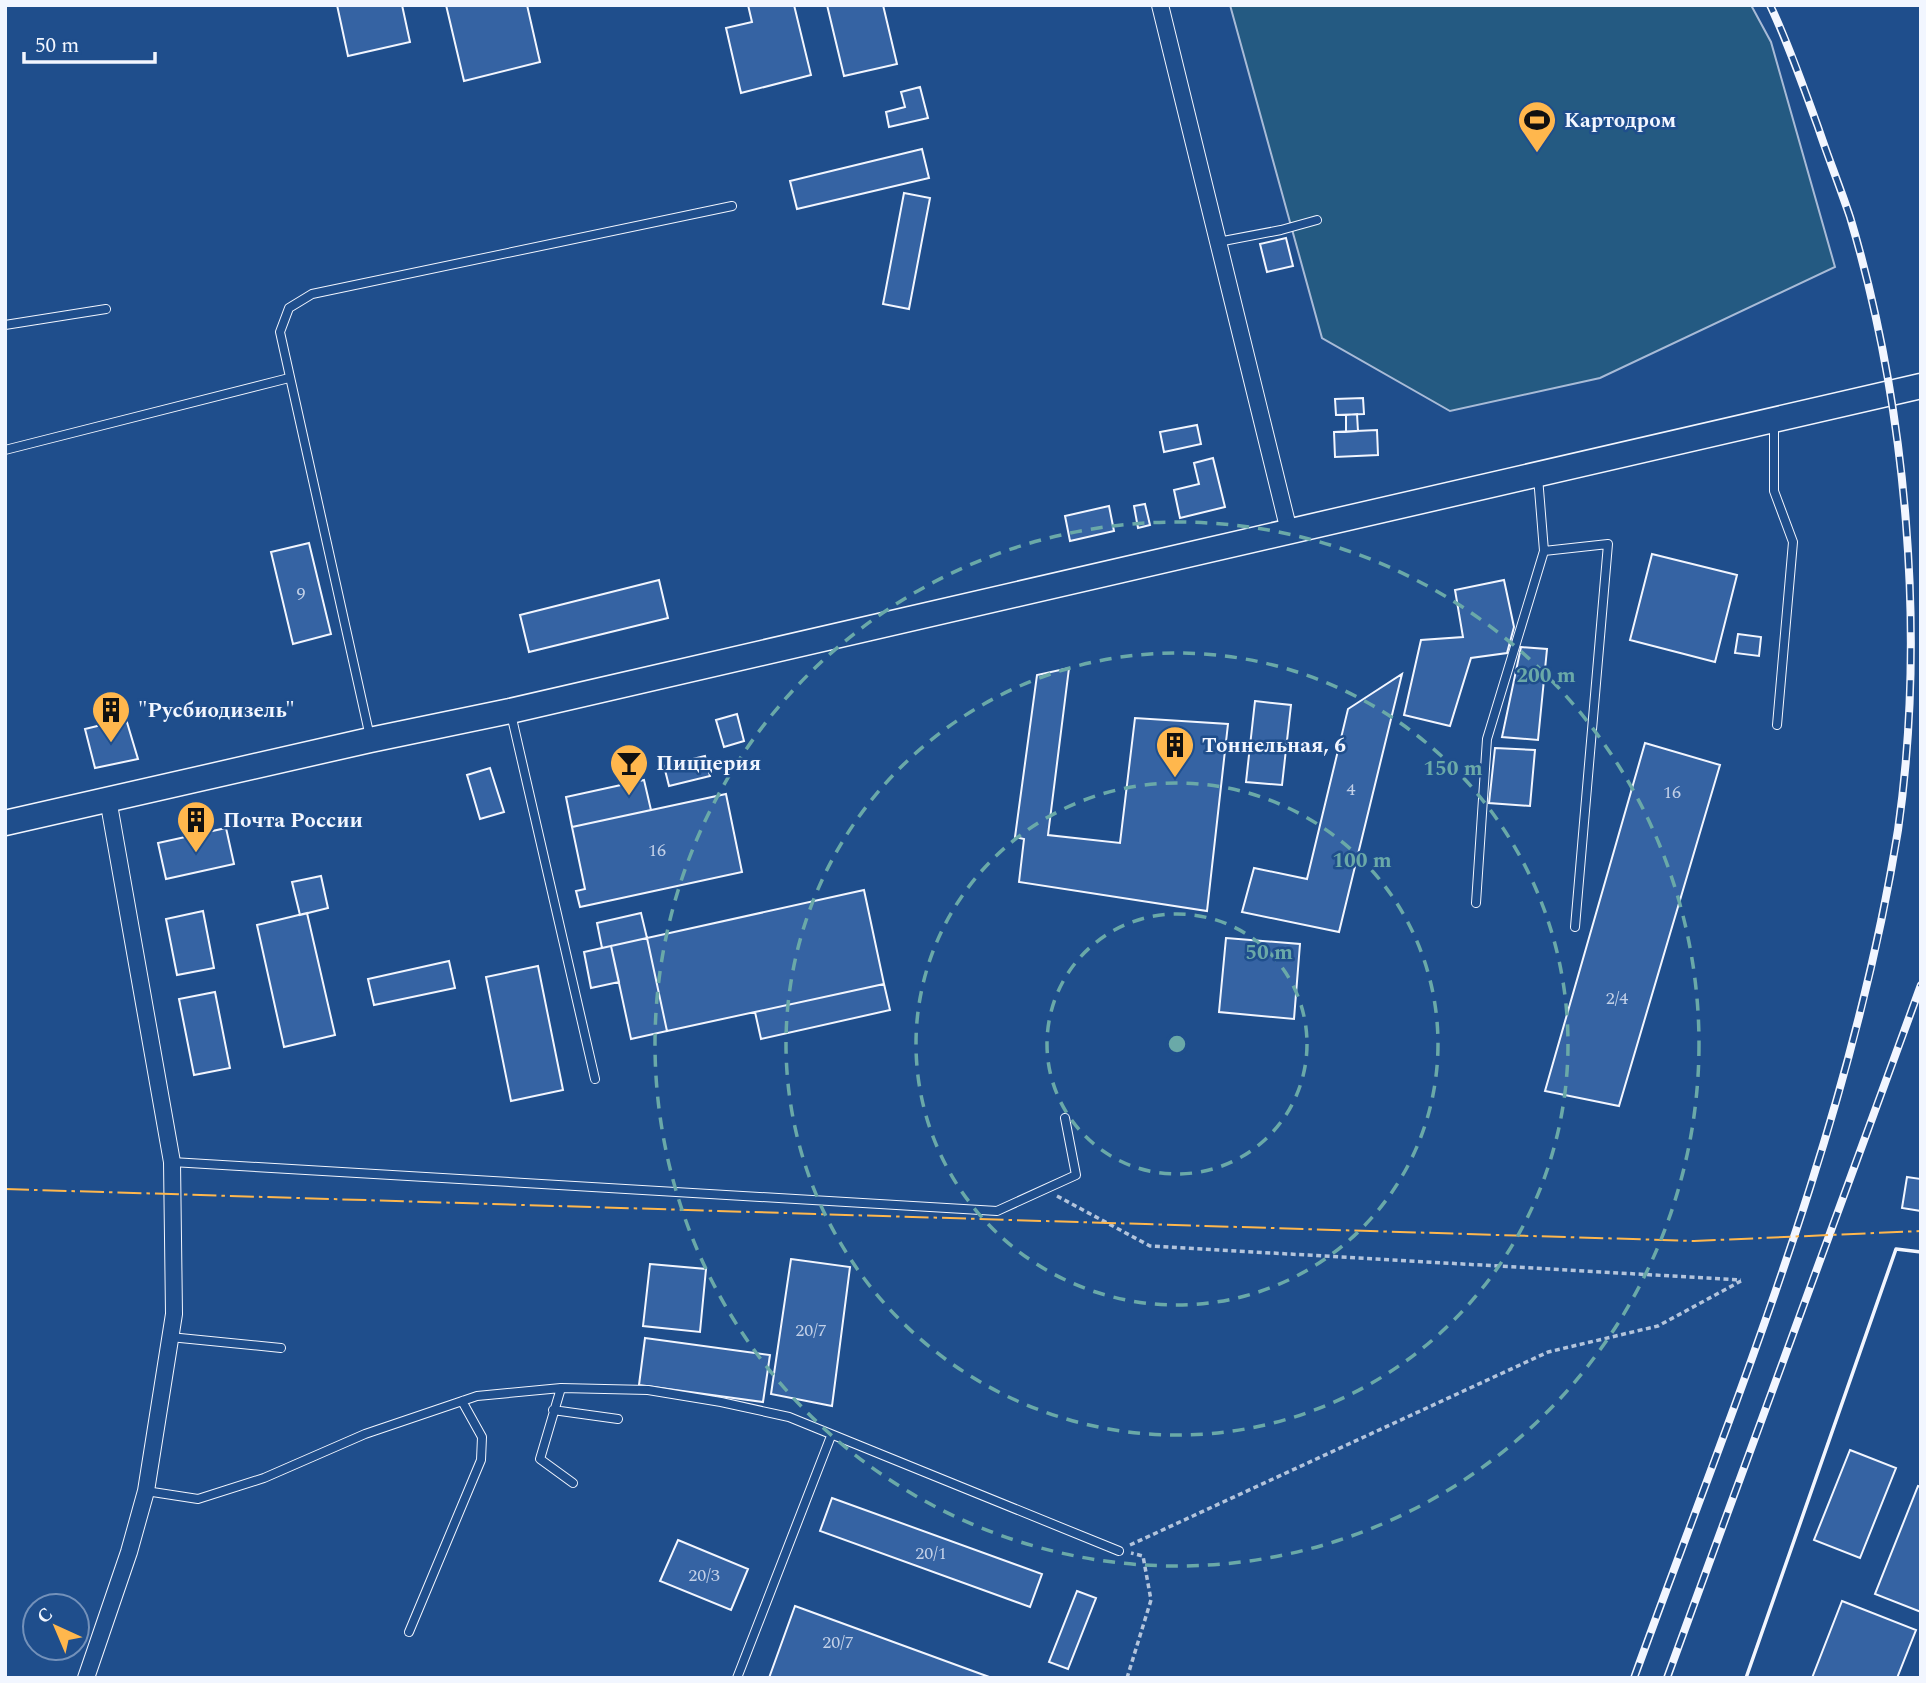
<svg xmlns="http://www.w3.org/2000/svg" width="1926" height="1683" font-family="Spectral,serif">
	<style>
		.green { fill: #245a82; stroke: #a8bbd7; stroke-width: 2 }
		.building { fill: #3563a3; stroke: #f2f6ff; stroke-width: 2 }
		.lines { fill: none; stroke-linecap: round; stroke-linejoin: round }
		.service-casing { stroke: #f2f6ff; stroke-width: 10 }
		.minor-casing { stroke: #f2f6ff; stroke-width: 18 }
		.primary-casing { stroke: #f2f6ff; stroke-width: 27 }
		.path { stroke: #b3c4dc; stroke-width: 3.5; stroke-dasharray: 5 3.5; stroke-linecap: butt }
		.service { stroke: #1f4e8c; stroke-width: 8 }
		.minor { stroke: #1f4e8c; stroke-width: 16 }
		.primary { stroke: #1f4e8c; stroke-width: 24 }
		.rail-casing { stroke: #f2f6ff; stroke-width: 8 }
		.rail { stroke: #1f4e8c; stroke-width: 5; stroke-dasharray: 16; stroke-linecap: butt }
		.wall { stroke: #f2f6ff; stroke-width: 3.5 }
		.power { stroke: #ffb74d; stroke-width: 2; stroke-dasharray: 24 5 3.5 5; stroke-linecap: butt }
		.ring { fill: none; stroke: #6aa9a8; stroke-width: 3.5; stroke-dasharray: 12 9 }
		.labels { text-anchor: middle; stroke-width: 5; stroke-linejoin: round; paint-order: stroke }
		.number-label { font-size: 18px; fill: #c3d1e8 }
		.poi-label { font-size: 21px; font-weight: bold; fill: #f2f6ff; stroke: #1f4e8c; text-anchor: start }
		.centre { fill: #6aa9a8; stroke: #1f4e8c; stroke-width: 3.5 }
		.ring-label { font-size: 21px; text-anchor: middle; font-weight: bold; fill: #6aa9a8; stroke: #1f4e8c; stroke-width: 5; stroke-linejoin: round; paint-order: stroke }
	</style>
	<rect width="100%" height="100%" fill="#1f4e8c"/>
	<path class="green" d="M 1230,5 L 1751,5 L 1771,42 L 1835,267 L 1600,378 L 1450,411 L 1322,338 Z"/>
	<path class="building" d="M 337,5 L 402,5 L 410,42 L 348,56 Z
		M 446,5 L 527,5 L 540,62 L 464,81 Z
		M 748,5 L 794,5 L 811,75 L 741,93 L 726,28 L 752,22 Z
		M 827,5 L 883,5 L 897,64 L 844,76 Z
		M 920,87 L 928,118 L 889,127 L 886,112 L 905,107 L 901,92 Z
		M 922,149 L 929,178 L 797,209 L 790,181 Z
		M 904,193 L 930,198 L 909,309 L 883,304 Z
		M 1286,238 L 1293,266 L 1267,272 L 1260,244 Z
		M 1363,398 L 1364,414 L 1336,415 L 1335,399 Z
		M 1357,414 L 1358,431 L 1346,432 L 1346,415 Z
		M 1197,425 L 1201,444 L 1164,452 L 1160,432 Z
		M 1377,430 L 1378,455 L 1335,457 L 1334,432 Z
		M 1213,458 L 1225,507 L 1180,518 L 1174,490 L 1199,484 L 1194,463 Z
		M 1145,504 L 1150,525 L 1138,528 L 1134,506 Z
		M 1109,506 L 1114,531 L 1070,541 L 1065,516 Z
		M 309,543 L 331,634 L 293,644 L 271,552 Z
		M 1652,554 L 1737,575 L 1715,662 L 1630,640 Z
		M 659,580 L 668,618 L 529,652 L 520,615 Z
		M 1504,580 L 1514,627 L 1507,653 L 1471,658 L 1450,726 L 1404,715 L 1421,640 L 1463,637 L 1455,590 Z
		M 1738,634 L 1761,637 L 1759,656 L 1735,653 Z
		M 1521,647 L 1547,649 L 1538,740 L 1502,737 Z
		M 1069,668 L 1048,835 L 1120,843 L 1135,718 L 1228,724 L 1207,911 L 1019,882 L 1024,839 L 1015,837 L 1037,675 Z
		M 1402,674 L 1339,932 L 1242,912 L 1254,868 L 1307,879 L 1348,709 Z
		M 1255,701 L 1291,705 L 1282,785 L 1246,782 Z
		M 737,714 L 744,741 L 724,747 L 716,720 Z
		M 126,719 L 138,759 L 95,768 L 85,729 Z
		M 1645,743 L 1720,765 L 1619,1106 L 1545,1091 Z
		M 1495,748 L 1535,750 L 1530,806 L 1489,803 Z
		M 705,756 L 710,776 L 669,786 L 664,766 Z
		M 490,768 L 504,812 L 480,819 L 467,775 Z
		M 644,780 L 651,810 L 572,827 L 566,797 Z
		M 726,794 L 742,872 L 580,907 L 576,891 L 585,889 L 572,827 Z
		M 226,828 L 234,864 L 166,879 L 158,843 Z
		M 321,876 L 328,908 L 300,915 L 292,882 Z
		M 864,890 L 884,984 L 667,1031 L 647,938 Z
		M 203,911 L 214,968 L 177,975 L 166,919 Z
		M 307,913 L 335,1035 L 284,1047 L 257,925 Z
		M 641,913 L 647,938 L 602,948 L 597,923 Z
		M 647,938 L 667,1031 L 631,1039 L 611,946 Z
		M 1226,938 L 1300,944 L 1294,1019 L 1219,1012 Z
		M 611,946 L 619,982 L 591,988 L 584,952 Z
		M 449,961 L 455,988 L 374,1005 L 368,979 Z
		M 538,966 L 563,1090 L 511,1101 L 486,977 Z
		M 884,984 L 890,1010 L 761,1039 L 755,1012 Z
		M 215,992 L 230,1068 L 194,1075 L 179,999 Z
		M 1907,1177 L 1921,1179 L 1921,1211 L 1902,1208 Z
		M 791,1259 L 850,1267 L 832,1406 L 771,1394 Z
		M 650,1264 L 706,1269 L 700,1332 L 643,1326 Z
		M 645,1338 L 770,1355 L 763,1402 L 639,1385 Z
		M 1850,1450 L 1896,1468 L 1860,1558 L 1814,1540 Z
		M 1918,1486 L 1921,1487 L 1921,1612 L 1875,1594 Z
		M 832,1498 L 1042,1574 L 1030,1607 L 820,1531 Z
		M 678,1540 L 748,1569 L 731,1610 L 660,1581 Z
		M 1077,1591 L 1096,1598 L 1068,1669 L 1049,1662 Z
		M 1842,1601 L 1916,1630 L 1897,1678 L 1812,1678 Z
		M 795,1606 L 992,1678 L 769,1678 Z"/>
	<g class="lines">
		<defs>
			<path id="service" d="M 1218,242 L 1281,230 L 1317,220
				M 5,325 L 106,309
				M 1774,425 L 1774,491 L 1793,542 L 1777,725
				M 5,450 L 289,378
				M 1544,551 L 1608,544 L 1575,927
				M 511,714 L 595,1079
				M 370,737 L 280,332 L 289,308 L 312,294 L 732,206
				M 1476,903 L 1487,739 L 1544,551 L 1538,477
				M 172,1162 L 997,1211 L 1076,1175 L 1065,1118
				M 170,1337 L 281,1348
				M 561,1388 L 540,1459 L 573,1483
				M 553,1410 L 618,1419
				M 146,1491 L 198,1499 L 264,1478 L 365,1434 L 477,1396 L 561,1388 L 648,1390 L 721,1402 L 789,1417 L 1119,1551
				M 409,1632 L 481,1460 L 482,1437 L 462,1401
				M 737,1678 L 831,1436"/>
			<path id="minor" d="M 1160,5 L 1289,531
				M 86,1678 L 129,1552 L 146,1491 L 174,1314 L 172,1162 L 108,799"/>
			<path id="primary" d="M 5,823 L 370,740 L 510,711 L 1921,386"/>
		</defs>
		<use href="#service" class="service-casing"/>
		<use href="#minor" class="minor-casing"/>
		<use href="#primary" class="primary-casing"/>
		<path class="path" d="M 1057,1196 L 1150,1246 L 1741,1280
			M 1130,1545 L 1548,1352 L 1658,1326 L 1741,1281
			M 1127,1678 L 1151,1600 L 1143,1556 L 1131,1553"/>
		<use href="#service" class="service"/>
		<use href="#minor" class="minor"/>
		<use href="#primary" class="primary"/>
		<defs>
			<path id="rail" d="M 1634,1678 C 1735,1400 1851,1124 1898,830 C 1926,633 1907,408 1850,217 C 1840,187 1828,157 1818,127 C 1803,86 1789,45 1770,5
				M 1667,1678 L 1921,985"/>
		</defs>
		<use href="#rail" class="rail-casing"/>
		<use href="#rail" class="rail"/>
		<path class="wall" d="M 1746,1678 L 1896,1249 L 1921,1252"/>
		<path class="power" d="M 5,1189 L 1694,1241 L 1921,1231"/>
	</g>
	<g class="ring">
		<circle cx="1177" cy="1044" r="130"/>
		<circle cx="1177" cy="1044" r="261"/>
		<circle cx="1177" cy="1044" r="391"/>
		<circle cx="1177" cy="1044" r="522"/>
	</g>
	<defs>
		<symbol id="stadium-pin" viewBox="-11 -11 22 30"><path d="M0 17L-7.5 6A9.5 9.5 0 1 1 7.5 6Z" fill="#ffb74d" stroke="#1f4e8c"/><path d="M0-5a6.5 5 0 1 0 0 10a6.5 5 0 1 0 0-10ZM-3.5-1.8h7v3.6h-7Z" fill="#111"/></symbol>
		<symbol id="building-pin" viewBox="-11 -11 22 30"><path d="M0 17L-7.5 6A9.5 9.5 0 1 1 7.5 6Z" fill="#ffb74d" stroke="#1f4e8c"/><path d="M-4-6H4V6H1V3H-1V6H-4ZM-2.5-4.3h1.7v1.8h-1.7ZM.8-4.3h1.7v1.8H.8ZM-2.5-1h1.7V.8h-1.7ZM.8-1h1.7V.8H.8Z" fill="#111"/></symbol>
		<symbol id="bar-pin" viewBox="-11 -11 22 30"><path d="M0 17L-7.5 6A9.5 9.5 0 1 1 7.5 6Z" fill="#ffb74d" stroke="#1f4e8c"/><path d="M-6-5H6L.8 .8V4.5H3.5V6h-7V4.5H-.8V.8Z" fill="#111"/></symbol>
	</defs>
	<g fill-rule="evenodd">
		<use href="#stadium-pin" x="1515" y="98" width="44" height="60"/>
		<use href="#building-pin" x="89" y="688" width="44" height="60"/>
		<use href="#building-pin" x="1153" y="723" width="44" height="60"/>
		<use href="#bar-pin" x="607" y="741" width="44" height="60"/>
		<use href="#building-pin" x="174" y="798" width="44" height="60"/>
	</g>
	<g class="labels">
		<g class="number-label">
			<text x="301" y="599">9</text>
			<text x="1351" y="795">4</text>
			<text x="1672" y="798">16</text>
			<text x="657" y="856">16</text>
			<text x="1617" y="1004">2/4</text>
			<text x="811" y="1336">20/7</text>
			<text x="931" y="1559">20/1</text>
			<text x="704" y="1581">20/3</text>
			<text x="838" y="1648">20/7</text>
		</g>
		<g class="poi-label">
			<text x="1564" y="127">Картодром</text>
			<text x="138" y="717">"Русбиодизель"</text>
			<text x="1202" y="752">Тоннельная, 6</text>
			<text x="656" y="770">Пиццерия</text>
			<text x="223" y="827">Почта России</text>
		</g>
	</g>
	<circle cx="1177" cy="1044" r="10" class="centre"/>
	<g class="ring-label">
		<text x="1546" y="682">200 m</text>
		<text x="1453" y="775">150 m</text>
		<text x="1362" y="867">100 m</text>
		<text x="1269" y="959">50 m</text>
	</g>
	<rect width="1926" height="1683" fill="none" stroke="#f2f6ff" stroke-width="14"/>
	<g transform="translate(56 1627) rotate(316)"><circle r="33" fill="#1f4e8c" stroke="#7391ba" stroke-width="2"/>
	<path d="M0-5L12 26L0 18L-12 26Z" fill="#ffb74d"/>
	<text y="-10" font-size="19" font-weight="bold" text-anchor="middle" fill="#f2f6ff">С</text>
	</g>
	<path d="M24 52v10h131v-10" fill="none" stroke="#f2f6ff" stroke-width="3.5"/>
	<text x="35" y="52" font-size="21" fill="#f2f6ff" stroke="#1f4e8c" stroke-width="5" paint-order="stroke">50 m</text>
</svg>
